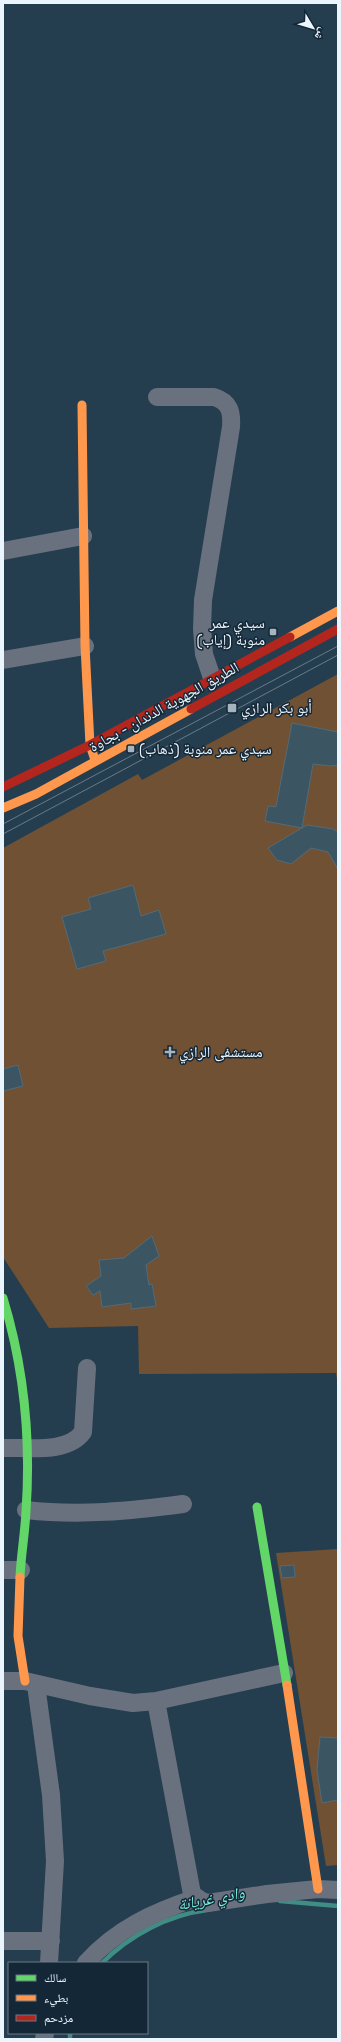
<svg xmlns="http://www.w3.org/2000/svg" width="341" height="2042" font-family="'Space Grotesk','Noto Naskh Arabic',sans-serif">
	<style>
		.garden { fill: #715133 }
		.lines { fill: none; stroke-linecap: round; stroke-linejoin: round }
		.stream { stroke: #3f8d84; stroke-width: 4.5 }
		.building { fill: #3b5562; stroke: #536b78 }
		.street { stroke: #6a717e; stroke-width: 18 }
		.fast { stroke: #63d668; stroke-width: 9 }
		.slow { stroke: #ff974d; stroke-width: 9 }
		.jam { stroke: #b3261e; stroke-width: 9 }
		.tram { stroke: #6b7a85; stroke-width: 1 }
		.poi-dot { fill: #a5b5c0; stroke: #142736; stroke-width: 1.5 }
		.labels { text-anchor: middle; stroke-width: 3; stroke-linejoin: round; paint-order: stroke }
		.poi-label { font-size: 15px; fill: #ebf5fd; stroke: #142736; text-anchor: start }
		.street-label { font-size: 15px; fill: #ebf5fd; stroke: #142736 }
		.water-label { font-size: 16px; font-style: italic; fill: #76efdd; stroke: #142736 }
	</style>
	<rect width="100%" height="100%" fill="#243e50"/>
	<path class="garden" d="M 338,674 L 338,1386 L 336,1373 L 139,1374 L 138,1326 L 49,1328 L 3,1257 L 3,848 L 138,774 L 142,780 Z
		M 338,1549 L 338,1865 L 326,1866 L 276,1553 Z"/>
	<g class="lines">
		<path class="stream" d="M 280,1901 L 338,1906
			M 102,1963 C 130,1935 168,1915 207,1910
			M 70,2039 L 70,2033"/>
	</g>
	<path class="building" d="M 292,723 L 338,732 L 338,765 L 331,766 L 313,764 L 302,828 L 265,821 L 268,806 L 276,807 Z
		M 307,825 L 333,829 L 338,832 L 338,869 L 328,852 L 311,848 L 291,864 L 277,860 L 268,848 Z
		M 133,885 L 141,916 L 159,910 L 166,934 L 103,951 L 106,961 L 77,969 L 62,917 L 91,909 L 88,898 Z
		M 18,1065 L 23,1086 L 3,1091 L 3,1069 Z
		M 152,1236 L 159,1256 L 146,1265 L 149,1285 L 152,1284 L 156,1306 L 131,1309 L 131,1303 L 102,1307 L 100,1291 L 93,1295 L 86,1286 L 101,1276 L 99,1260 L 124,1258 Z
		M 294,1565 L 295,1577 L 282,1578 L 280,1566 Z
		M 320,1737 L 338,1738 L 338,1800 L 322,1803 L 317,1770 Z"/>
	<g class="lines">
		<path class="street" d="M 157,397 L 214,397 C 230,402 232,412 231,427 L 203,600 L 202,629 L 204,654 L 212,678
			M 3,551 L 83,536
			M 3,660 L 85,646
			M 3,1448 C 28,1447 67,1454 83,1432 L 87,1368
			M 26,1510 C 79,1516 131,1511 183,1504
			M 3,1570 L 21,1570
			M 3,1681 L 25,1681 L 90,1696 L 133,1703 L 156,1701 L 284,1673
			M 36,1685 L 51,1795 L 55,1861 L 49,1963
			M 156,1701 L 192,1894 L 202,1901 L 208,1903 L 267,1894 L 318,1889 L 338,1890
			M 3,1941 L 51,1941
			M 86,1963 C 116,1929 154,1912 196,1898
			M 44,2039 L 45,2033"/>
		<path class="fast" d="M 3,1298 C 24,1367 31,1439 26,1511 C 25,1533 21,1555 20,1577
			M 257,1507 L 287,1685"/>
		<path class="slow" d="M 82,405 L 85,646 L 90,745 L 94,757
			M 290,637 L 338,611
			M 3,808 L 36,794 L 191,709
			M 20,1577 L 18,1636 L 25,1681
			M 287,1685 L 318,1889"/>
		<path class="jam" d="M 191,709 L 338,629
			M 3,787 L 90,745 L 290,637"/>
		<path class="tram" d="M 3,824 L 338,646
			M 3,834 L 338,655"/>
	</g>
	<g class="poi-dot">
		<rect x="269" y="628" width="8" height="8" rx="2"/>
		<rect x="227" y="703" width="10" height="10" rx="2"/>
		<rect x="127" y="745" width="8" height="8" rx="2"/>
		<path d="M168 1046h4v4h4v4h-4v4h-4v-4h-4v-4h4z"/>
	</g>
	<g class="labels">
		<g class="poi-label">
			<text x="265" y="628" text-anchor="end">سيدي عمر<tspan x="265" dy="17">منوبة (إياب)</tspan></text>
			<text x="241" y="713">أبو بكر الرازي</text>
			<text x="139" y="754">سيدي عمر منوبة (ذهاب)</text>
			<text x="179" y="1057">مستشفى الرازي</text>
		</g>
		<g class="street-label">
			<text transform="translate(164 707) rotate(-29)" y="5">الطريق الجهوية الدندان - بجاوة</text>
		</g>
		<g class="water-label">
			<text transform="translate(211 1898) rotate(-11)" y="6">وادي غريانة</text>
		</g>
	</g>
	<rect width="341" height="2042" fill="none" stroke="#ebf5fd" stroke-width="8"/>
	<rect x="8" y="1962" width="140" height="72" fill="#142736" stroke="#6a7986"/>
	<rect x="16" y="1975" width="20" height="6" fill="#63d668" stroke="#6a7986"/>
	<text x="44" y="1982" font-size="12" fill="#ebf5fd">سالك</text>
	<rect x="16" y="1995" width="20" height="6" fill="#ff974d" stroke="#6a7986"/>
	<text x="44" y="2002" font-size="12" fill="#ebf5fd">بطيء</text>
	<rect x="16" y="2015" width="20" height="6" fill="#b3261e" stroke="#6a7986"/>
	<text x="44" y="2022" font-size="12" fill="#ebf5fd">مزدحم</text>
	<g transform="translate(313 28) rotate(128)" stroke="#142736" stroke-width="3" paint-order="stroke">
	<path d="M0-3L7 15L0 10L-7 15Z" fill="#ebf5fd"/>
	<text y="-6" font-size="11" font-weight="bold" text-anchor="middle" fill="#ebf5fd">ش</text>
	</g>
</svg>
